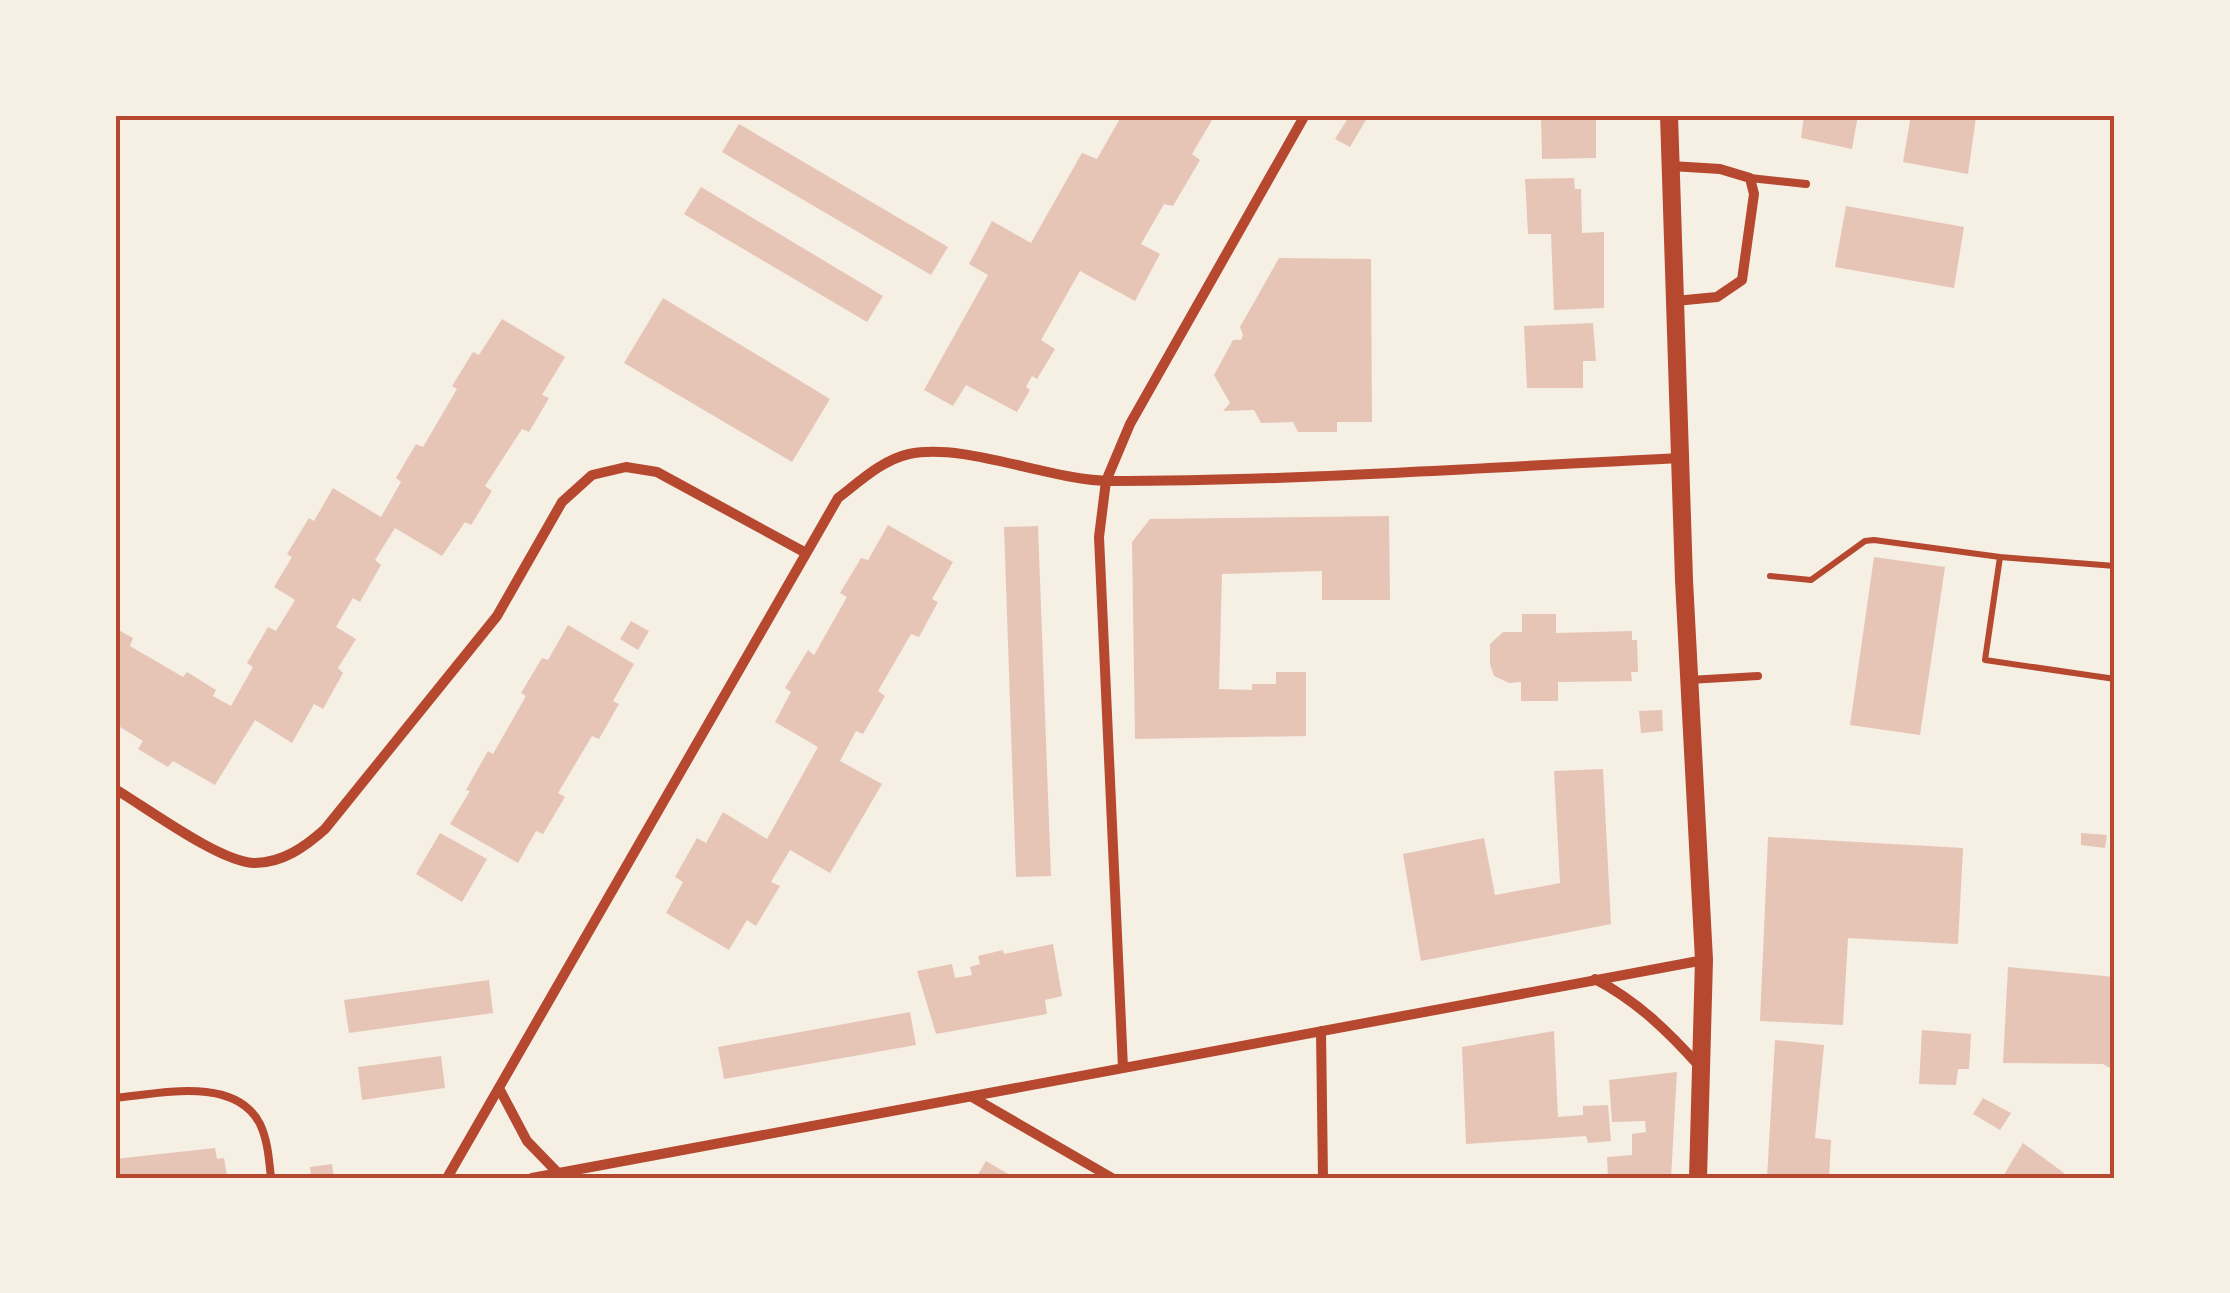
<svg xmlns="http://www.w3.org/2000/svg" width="2230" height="1293" font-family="'Exo 2',sans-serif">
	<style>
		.building { fill: #e6c5b7 }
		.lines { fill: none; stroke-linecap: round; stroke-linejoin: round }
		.path { stroke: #b5482f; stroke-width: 6 }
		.service { stroke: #b5482f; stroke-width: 8 }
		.minor { stroke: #b5482f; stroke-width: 10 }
		.tertiary { stroke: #b5482f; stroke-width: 18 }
		.neatline { fill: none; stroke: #b5482f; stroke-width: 4 }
	</style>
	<rect width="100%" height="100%" fill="#f6efe4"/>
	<path class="building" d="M 1122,115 L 1215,115 L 1192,154 L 1200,160 L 1173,206 L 1164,204 L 1141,244 L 1160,254 L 1135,301 L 1080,271 L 1041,340 L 1055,349 L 1037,379 L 1032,376 L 1026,387 L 1030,390 L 1017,412 L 966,385 L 953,406 L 924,390 L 988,275 L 969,264 L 992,221 L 1031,243 L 1082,153 L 1097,159 Z
		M 1350,115 L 1367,118 L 1350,147 L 1335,139 Z
		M 1541,115 L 1596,115 L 1596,158 L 1542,159 Z
		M 1804,115 L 1858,115 L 1852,149 L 1801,138 Z
		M 1911,115 L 1976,117 L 1968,174 L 1903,162 Z
		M 739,124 L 948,247 L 931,275 L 722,152 Z
		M 1574,178 L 1575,189 L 1581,189 L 1582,233 L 1604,232 L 1604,308 L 1554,310 L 1551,234 L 1528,234 L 1525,179 Z
		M 701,187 L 883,296 L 867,322 L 684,214 Z
		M 1846,206 L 1964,227 L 1954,288 L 1835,267 Z
		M 1279,258 L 1371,259 L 1372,422 L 1337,422 L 1337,432 L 1298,432 L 1293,422 L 1261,423 L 1254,410 L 1223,411 L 1230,403 L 1214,375 L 1233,340 L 1241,340 L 1243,335 L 1240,327 Z
		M 663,298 L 830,399 L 792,462 L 624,363 Z
		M 502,319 L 565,357 L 542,395 L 549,398 L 529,432 L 522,429 L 485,486 L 492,491 L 471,525 L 465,522 L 442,556 L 395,528 L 375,560 L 381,565 L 360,602 L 353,598 L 336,627 L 356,639 L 338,668 L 343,673 L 323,709 L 314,704 L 292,743 L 255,720 L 215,785 L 173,761 L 168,767 L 138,749 L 143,741 L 115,724 L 115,628 L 133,638 L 130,646 L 183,677 L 187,672 L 216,690 L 213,696 L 231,706 L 253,667 L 247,663 L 268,627 L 276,631 L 295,600 L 274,587 L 292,557 L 287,554 L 309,518 L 314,521 L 333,488 L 381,517 L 401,482 L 396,478 L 416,444 L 423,447 L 457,389 L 452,386 L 473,352 L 479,355 Z
		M 1593,323 L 1596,361 L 1583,361 L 1583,388 L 1527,388 L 1524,326 Z
		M 1389,516 L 1390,600 L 1322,600 L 1322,571 L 1222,574 L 1219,689 L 1252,690 L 1252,684 L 1276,684 L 1276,672 L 1306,672 L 1306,736 L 1135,739 L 1132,542 L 1150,519 Z
		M 888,525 L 953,562 L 932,599 L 938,602 L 919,637 L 911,634 L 878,691 L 885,696 L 863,734 L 856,731 L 840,761 L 882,784 L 830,873 L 790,850 L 771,882 L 780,886 L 756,926 L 747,920 L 729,950 L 666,913 L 683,882 L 675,877 L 697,838 L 706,843 L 723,812 L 767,839 L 818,747 L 775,722 L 791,692 L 785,688 L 808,650 L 814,655 L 847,597 L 840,593 L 861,558 L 868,560 Z
		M 1038,526 L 1051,876 L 1016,877 L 1004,527 Z
		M 1874,557 L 1945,567 L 1920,735 L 1850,725 Z
		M 1522,614 L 1556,614 L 1556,633 L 1632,631 L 1632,640 L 1637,640 L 1638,672 L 1631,672 L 1632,681 L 1558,682 L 1558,701 L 1521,701 L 1521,682 L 1509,683 L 1494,676 L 1490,664 L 1490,644 L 1503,632 L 1522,632 Z
		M 631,621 L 649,631 L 638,650 L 620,639 Z
		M 568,625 L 634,664 L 613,701 L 619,704 L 599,739 L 592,736 L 558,793 L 565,797 L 543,834 L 536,831 L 518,863 L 450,824 L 470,791 L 466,790 L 488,751 L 493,754 L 526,696 L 521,693 L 542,658 L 548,660 Z
		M 1662,710 L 1663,731 L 1641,733 L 1639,711 Z
		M 1603,769 L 1611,924 L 1421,961 L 1403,854 L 1484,838 L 1495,895 L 1560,883 L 1554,771 Z
		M 440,833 L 487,859 L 462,902 L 416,874 Z
		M 2081,833 L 2107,835 L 2105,848 L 2081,845 Z
		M 1768,837 L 1963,848 L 1958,944 L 1848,938 L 1843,1025 L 1760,1021 Z
		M 1053,944 L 1062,996 L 1045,1000 L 1047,1014 L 936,1034 L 917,971 L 952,964 L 955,978 L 972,975 L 970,967 L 980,964 L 978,956 L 1003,950 L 1004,954 Z
		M 2008,967 L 2115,977 L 2115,1071 L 2103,1064 L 2003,1063 Z
		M 489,980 L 493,1013 L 349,1033 L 344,1000 Z
		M 910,1012 L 916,1045 L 724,1079 L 718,1047 Z
		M 1922,1030 L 1971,1034 L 1969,1069 L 1958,1069 L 1956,1085 L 1919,1084 Z
		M 1554,1031 L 1558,1117 L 1583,1115 L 1583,1106 L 1608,1105 L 1611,1141 L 1588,1143 L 1586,1136 L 1466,1144 L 1462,1047 Z
		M 1775,1040 L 1824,1045 L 1815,1138 L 1831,1140 L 1829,1178 L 1767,1178 Z
		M 441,1056 L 445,1088 L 362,1100 L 358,1067 Z
		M 1677,1072 L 1671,1178 L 1608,1178 L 1607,1157 L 1632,1155 L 1632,1134 L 1646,1132 L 1645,1121 L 1612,1122 L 1609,1080 Z
		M 1983,1098 L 2011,1113 L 2000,1130 L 1973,1114 Z
		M 2023,1143 L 2064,1173 L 2060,1178 L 2002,1178 Z
		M 215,1148 L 217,1159 L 224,1158 L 227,1176 L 240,1174 L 241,1178 L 115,1178 L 115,1159 Z
		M 986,1161 L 1015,1178 L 976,1178 Z
		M 332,1164 L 334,1178 L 311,1178 L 310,1167 Z"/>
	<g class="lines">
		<path class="path" d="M 2000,557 L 1985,660 L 2115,679
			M 1770,576 L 1811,580 L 1865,541 L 1874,540 L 2000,557 L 2115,566"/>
		<path class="service" d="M 1750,178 L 1806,184
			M 1689,680 L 1758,676
			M 115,1098 C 158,1094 235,1075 260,1124 C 268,1141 269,1160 271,1178"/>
		<path class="minor" d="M 1671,166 L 1720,169 L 1750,178 L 1754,194 L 1742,280 L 1717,297 L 1675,301
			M 115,789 C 147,808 221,863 255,863 C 282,863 305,847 325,829 L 497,616 L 562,502 L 592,475 L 626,467 L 657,472 L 806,553
			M 1595,979 C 1637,1001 1669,1032 1700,1067
			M 1321,1031 L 1323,1178
			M 1123,1068 L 1099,537 L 1106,481 L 1130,424 L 1305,115
			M 500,1090 L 527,1141 L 558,1173
			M 972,1097 L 1112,1178
			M 447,1178 L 838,498 C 859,482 882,460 909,454 C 965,442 1051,481 1111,481 C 1301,481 1490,467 1680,458
			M 532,1178 L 1704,960"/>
		<path class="tertiary" d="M 1669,115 L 1684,580 L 1704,960 L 1698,1178"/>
	</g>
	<rect width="2230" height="1293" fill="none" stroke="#f6efe4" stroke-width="235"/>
	<rect x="118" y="118" width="1994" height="1058" class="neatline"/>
</svg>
